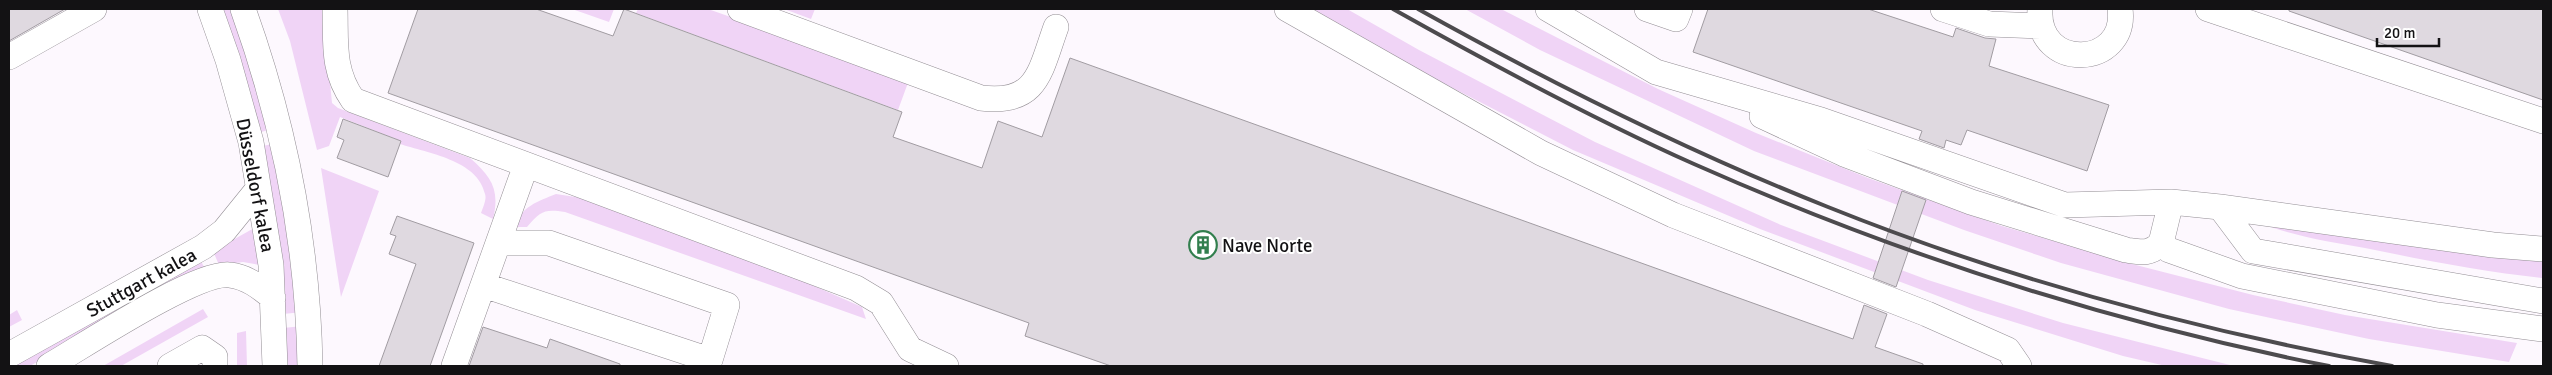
<svg xmlns="http://www.w3.org/2000/svg" width="2552" height="375" font-family="Signika,sans-serif">
	<style>
		.green { fill: #f0d4f6 }
		.building { fill: #dfd9e0; stroke: #a19ca2 }
		.lines { fill: none; stroke-linecap: round; stroke-linejoin: round }
		.minor-casing { stroke: #938e94; stroke-width: 26 }
		.minor { stroke: #fff; stroke-width: 25 }
		.rail { stroke: #4d4b4e; stroke-width: 4 }
		.labels { text-anchor: middle; stroke-width: 4; stroke-linejoin: round; paint-order: stroke }
		.street-label { font-size: 19px; fill: #131214; stroke: #fff }
		.poi-label { font-size: 19px; fill: #131214; stroke: #fff; text-anchor: start }
	</style>
	<rect width="100%" height="100%" fill="#fdf8fe"/>
	<path class="green" d="M 217,9 L 238,9 L 274,129 L 256,133 Z
		M 278,9 L 323,9 L 332,103 L 338,108 L 470,158 C 492,177 500,190 493,219 L 481,213 C 483,207 487,199 485,194 C 478,160 427,153 400,144 L 401,141 L 340,117 L 329,146 L 317,150 L 290,41 Z
		M 572,9 L 614,9 L 609,22 Z
		M 638,9 L 708,9 L 909,80 L 898,110 L 636,13 Z
		M 784,9 L 815,9 L 811,19 Z
		M 1312,9 L 1347,9 L 1419,50 L 1595,142 L 1781,225 L 1928,280 L 2063,323 L 2234,366 L 2166,366 L 2123,356 L 1975,310 L 1760,229 L 1573,150 L 1441,82 Z
		M 1465,9 L 1501,9 L 1658,89 L 1756,133 L 1868,178 L 2002,226 L 2132,264 L 2253,295 L 2345,315 L 2517,343 L 2509,362 L 2369,339 L 2229,309 L 2061,263 L 1964,230 L 1754,151 L 1540,50 Z
		M 277,143 L 303,312 L 283,314 L 258,147 Z
		M 321,168 L 379,191 L 341,297 Z
		M 556,194 L 582,198 L 771,267 L 862,307 L 866,319 L 565,212 C 544,209 541,211 527,227 L 516,227 C 519,207 539,201 556,194 Z
		M 2250,219 L 2543,261 L 2543,278 C 2484,272 2424,260 2365,248 C 2326,241 2287,235 2250,219 Z
		M 256,227 L 260,265 L 243,262 L 219,265 L 213,251 Z
		M 200,259 L 205,269 L 190,274 L 30,366 L 12,366 Z
		M 203,309 L 208,317 L 121,366 L 103,366 Z
		M 17,310 L 22,320 L 9,327 L 9,315 Z
		M 303,326 L 303,366 L 283,366 L 283,328 Z
		M 246,331 L 247,366 L 237,366 L 237,333 Z"/>
	<path class="building" d="M 9,9 L 65,9 L 9,41 Z
		M 418,9 L 536,9 L 613,36 L 624,9 L 902,112 L 893,137 L 982,168 L 998,121 L 1042,137 L 1070,58 L 1853,339 L 1864,305 L 1887,314 L 1875,347 L 1923,364 L 1923,366 L 1111,366 L 1025,336 L 1029,323 L 388,93 Z
		M 1708,9 L 1868,9 L 1953,37 L 1956,28 L 1985,38 L 1996,39 L 1989,66 L 2109,105 L 2087,171 L 1967,130 L 1961,145 L 1946,140 L 1944,148 L 1919,139 L 1922,131 L 1693,52 Z
		M 2289,9 L 2543,9 L 2543,100 L 2289,11 Z
		M 343,119 L 401,141 L 388,177 L 337,158 L 344,140 L 337,137 Z
		M 1902,191 L 1926,200 L 1896,287 L 1873,278 Z
		M 397,216 L 474,243 L 430,366 L 379,366 L 416,264 L 389,254 L 396,236 L 390,234 Z
		M 483,327 L 547,348 L 550,339 L 620,364 L 620,366 L 469,366 Z"/>
	<g class="lines">
		<defs>
			<path id="minor" d="M 210,9 L 228,60 L 251,142 L 271,265 L 275,366
				M 243,9 C 284,123 308,245 310,366
				M 335,9 C 336,43 332,70 353,100 L 856,288 L 881,303 L 910,349 L 946,366
				M 740,9 L 981,98 C 1038,105 1040,71 1056,27
				M 1287,9 L 1541,153 L 1673,215 L 1927,314 L 2008,350 L 2019,366
				M 1548,9 L 1656,72 L 1821,120 L 2065,205 L 2171,202 L 2220,207 L 2493,245 L 2543,249
				M 1647,9 L 1676,19 L 1680,9
				M 1943,9 L 1989,24 L 2041,26
				M 2040,9 C 2036,72 2128,68 2120,9
				M 2208,9 L 2543,121
				M 9,57 L 94,9
				M 1762,116 L 1844,154 L 1971,202 L 2126,250 C 2140,252 2150,255 2161,243
				M 2171,202 L 2161,243 L 2169,250 L 2242,276 L 2437,315 L 2543,329
				M 2220,207 L 2253,251 L 2543,301
				M 483,285 L 710,360 L 727,305 L 549,243 L 499,243
				M 9,355 L 203,247 L 224,231 L 258,189
				M 49,366 C 82,347 198,270 230,275 C 247,277 260,287 273,298
				M 170,366 L 202,348 L 215,357 L 215,366
				M 454,366 L 526,165"/>
		</defs>
		<use href="#minor" class="minor-casing"/>
		<use href="#minor" class="minor"/>
		<path class="rail" d="M 1393,9 C 1491,64 1591,118 1694,164 C 1897,254 2111,323 2329,366
			M 1418,9 C 1551,83 1687,151 1828,207 C 2010,280 2200,331 2392,366"/>
	</g>
	<defs>
		<symbol id="building-ring" viewBox="-11 -11 22 22"><circle r="9.5" fill="#fff" stroke="#327f4e" stroke-width="1.5"/><path d="M-4-6H4V6H1V3H-1V6H-4ZM-2.5-4.3h1.7v1.8h-1.7ZM.8-4.3h1.7v1.8H.8ZM-2.5-1h1.7V.8h-1.7ZM.8-1h1.7V.8H.8Z" fill="#327f4e"/></symbol>
	</defs>
	<g fill-rule="evenodd">
		<use href="#building-ring" x="1187" y="229" width="32" height="32"/>
	</g>
	<g class="labels">
		<g class="street-label">
			<text transform="translate(256 185) rotate(79)" y="7">Düsseldorf kalea</text>
			<text transform="translate(141 282) rotate(-29)" y="7">Stuttgart kalea</text>
		</g>
		<g class="poi-label">
			<text x="1222" y="252">Nave Norte</text>
		</g>
	</g>
	<rect width="2552" height="375" fill="none" stroke="#131214" stroke-width="20"/>
	<path d="M2377 38v8h62v-8" fill="none" stroke="#131214" stroke-width="2.5"/>
	<text x="2384" y="38" font-size="15" fill="#131214" stroke="#ffffff" stroke-width="4" paint-order="stroke">20 m</text>
</svg>
